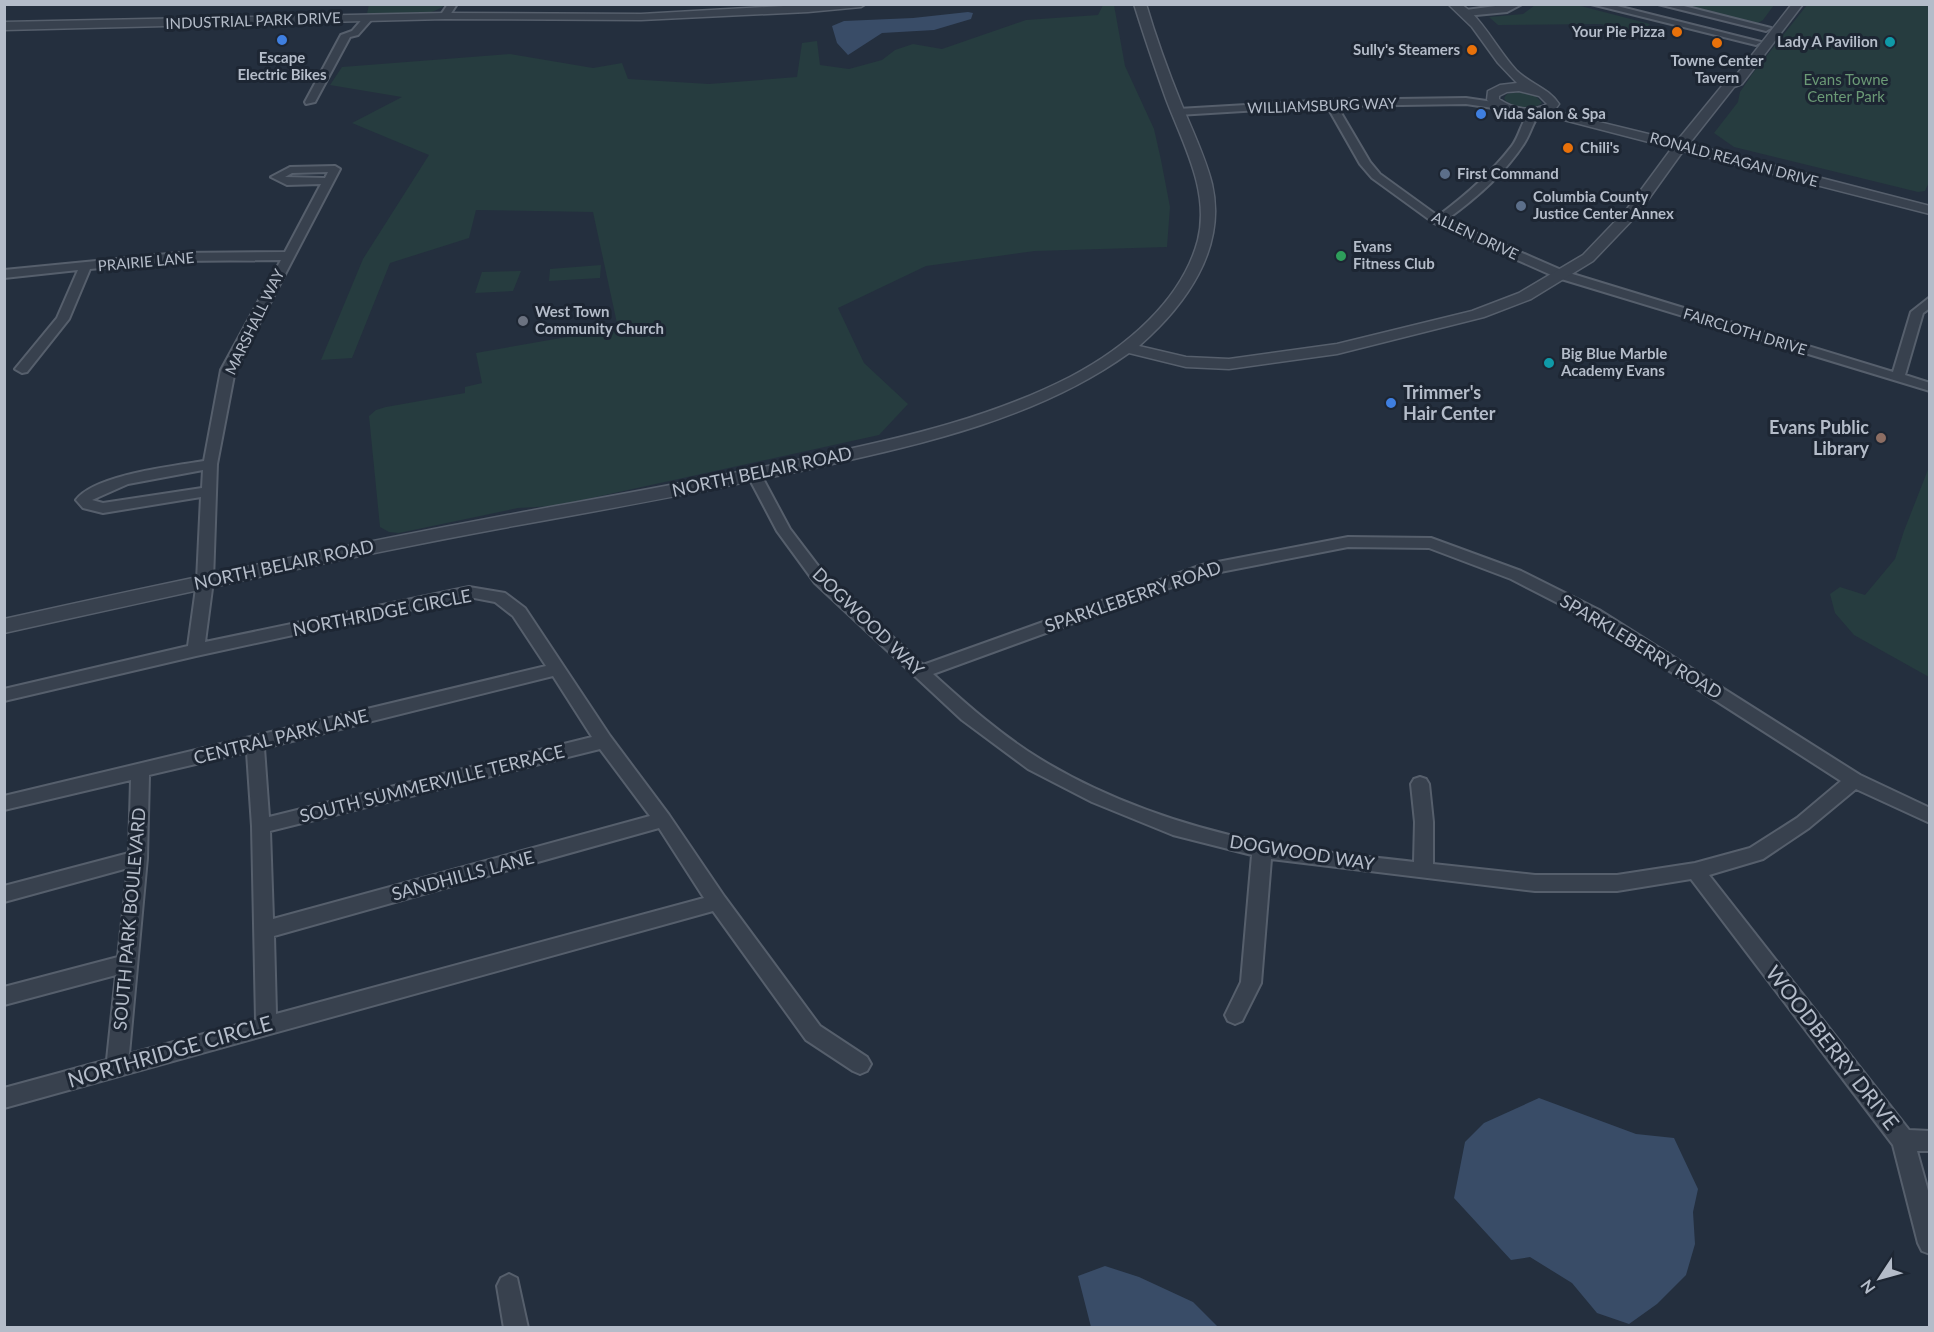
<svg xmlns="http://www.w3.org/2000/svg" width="1934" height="1332" font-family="Lato,sans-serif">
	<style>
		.green { fill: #263c3f }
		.water { fill: #394c67 }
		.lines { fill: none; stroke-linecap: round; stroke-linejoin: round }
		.minor-casing { stroke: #565f6c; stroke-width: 4 }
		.tertiary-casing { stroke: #565f6c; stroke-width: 3 }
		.minor { fill: #38414e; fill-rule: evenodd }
		.tertiary { fill: #38414e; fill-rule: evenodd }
		.food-dot { fill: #e8710a; stroke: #1d2633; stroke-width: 2 }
		.shop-dot { fill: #3f7fe0; stroke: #1d2633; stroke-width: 2 }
		.culture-dot { fill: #0f9aa8; stroke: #1d2633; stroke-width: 2 }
		.service-dot { fill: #5c6f8a; stroke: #1d2633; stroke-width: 2 }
		.leisure-dot { fill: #2e9e5b; stroke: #1d2633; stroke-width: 2 }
		.worship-dot { fill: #6b7280; stroke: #1d2633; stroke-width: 2 }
		.education-dot { fill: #8d6e63; stroke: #1d2633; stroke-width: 2 }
		.labels { text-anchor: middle; stroke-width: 6; stroke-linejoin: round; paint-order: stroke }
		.far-street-label { font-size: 15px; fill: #b4bcc9; stroke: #1d2633 }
		.far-poi-label { font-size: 15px; font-weight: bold; fill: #b4bcc9; stroke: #1d2633; text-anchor: start }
		.far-park-label { font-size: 15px; fill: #6b9a76; stroke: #1d2633 }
		.poi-label { font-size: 18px; font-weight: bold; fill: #b4bcc9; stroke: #1d2633; text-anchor: start }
		.street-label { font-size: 18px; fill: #b4bcc9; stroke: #1d2633 }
		.near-street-label { font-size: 21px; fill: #b4bcc9; stroke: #1d2633 }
	</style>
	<rect width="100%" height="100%" fill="#242f3e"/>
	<path class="green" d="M 369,4 L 444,4 L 445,5 C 427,20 390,14 367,14 Z
		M 1573,4 L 1650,24 L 1640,34 L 1601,24 L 1498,25 L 1489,17 L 1523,14 L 1535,5 Z
		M 1690,4 L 1774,5 L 1763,20 L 1758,23 L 1691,8 Z
		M 1103,5 L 1114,5 L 1125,66 L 1154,129 L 1161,160 L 1170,207 L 1167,247 L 1035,251 L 926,266 L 838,308 L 864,363 L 908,404 L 879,435 L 555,506 L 518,508 L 399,533 L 389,532 L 380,527 L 369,416 L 376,410 L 386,407 L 465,393 L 465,387 L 482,383 L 476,353 L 618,328 L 593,212 L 476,210 L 469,238 L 390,263 L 352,358 L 321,360 L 363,259 L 429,155 L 352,123 L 402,97 L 330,85 L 342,67 L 510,54 L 593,68 L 622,63 L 628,79 L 709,84 L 797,77 L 802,43 L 817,41 L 820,65 L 849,69 L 882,60 L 895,50 L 913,44 L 942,49 L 1026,20 L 1098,15 Z
		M 1807,5 L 1929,5 L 1930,180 L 1925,191 L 1918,192 L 1734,147 L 1714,133 L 1738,102 L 1740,92 L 1753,73 Z
		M 1517,92 L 1535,95 L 1542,103 C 1531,111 1517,108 1506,101 L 1504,98 L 1507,94 Z
		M 601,265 L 600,278 L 549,281 L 550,269 Z
		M 521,271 L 513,291 L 475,293 L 482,272 Z
		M 1929,467 L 1930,677 L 1929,677 L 1854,635 L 1835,613 L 1830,594 L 1840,587 L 1865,595 L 1895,559 L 1904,531 Z"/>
	<path class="water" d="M 968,12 L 973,13 L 971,19 L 934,30 L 882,33 L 848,55 L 837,43 L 832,26 L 844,21 L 913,18 Z
		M 1539,1098 L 1636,1134 L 1674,1138 L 1698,1189 L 1693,1212 L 1695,1244 L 1686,1275 L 1657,1304 L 1629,1324 L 1597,1313 L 1572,1283 L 1530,1257 L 1511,1260 L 1454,1198 L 1465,1142 L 1484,1123 Z
		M 1105,1266 L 1139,1277 L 1193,1302 L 1218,1327 L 1091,1327 L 1078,1276 Z"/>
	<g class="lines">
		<defs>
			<path id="minor" d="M 448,4 L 457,4 L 448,18 L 442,18 L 440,16 Z
				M 1510,4 L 1522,4 L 1507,12 L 1466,16 L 1461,13 L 1466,10 Z
				M 1591,4 L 1609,4 L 1761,42 L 1756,45 Z
				M 1658,4 L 1676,4 L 1771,28 L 1766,31 Z
				M 365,16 L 373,18 L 358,35 L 350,37 L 315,102 L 306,104 L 305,102 L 341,35 L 352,31 Z
				M 1466,98 L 1500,103 L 1505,106 L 1500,109 L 1466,104 L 1337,106 L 1370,162 L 1380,174 L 1438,216 C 1465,196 1492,172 1512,146 C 1521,134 1521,120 1532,110 L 1540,110 L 1541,112 C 1532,122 1531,134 1523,145 C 1504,174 1474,200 1446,220 L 1566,272 L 1893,372 L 1911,312 L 1930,297 L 1930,308 L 1923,313 L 1905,375 L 1930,383 L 1930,391 L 1558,278 L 1434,223 L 1372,178 L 1360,164 L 1327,106 L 1178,115 L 1173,112 L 1178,109 L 1330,100 Z
				M 335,166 L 340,169 L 235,370 L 217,464 L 213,581 L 205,642 L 469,587 L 505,593 L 525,608 L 610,736 L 669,815 L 724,896 L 820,1026 L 867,1057 L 871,1064 L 867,1071 L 860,1074 L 853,1071 L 806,1040 L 713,911 L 4,1108 L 4,1088 L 107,1060 L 116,975 L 4,1005 L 4,987 L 118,957 L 128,868 L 4,902 L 4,886 L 129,853 L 131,780 L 4,810 L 4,796 L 546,666 L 513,616 L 495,602 L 469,597 L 196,656 L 4,701 L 4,689 L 188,646 L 197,581 L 201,497 L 103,513 L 83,508 L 76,500 C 94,475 173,466 204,461 L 221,370 L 281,260 L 178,261 L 90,269 L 69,319 L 27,372 L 22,373 L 15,369 L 57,318 L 78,270 L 4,278 L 4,270 L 178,253 L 285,252 L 321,184 L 287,185 L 271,177 L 290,167 ZM 328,172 L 325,178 L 285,177 L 292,173 ZM 203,470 L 202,488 L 103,503 L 92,500 L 128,484 ZM 553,676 L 592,737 L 269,817 L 264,748 ZM 600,749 L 650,816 L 273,919 L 270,831 ZM 247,752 L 252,826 L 256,1020 L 129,1054 L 147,858 L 149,775 ZM 659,828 L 704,898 L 276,1014 L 274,936 Z
				M 755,472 L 760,473 L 790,529 L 825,575 L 923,665 L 1202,565 L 1348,537 L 1431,538 L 1521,571 L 1599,610 L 1860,775 L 1930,808 L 1930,823 L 1856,789 L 1809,828 L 1763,859 L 1709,875 L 1909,1130 L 1930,1131 L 1930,1151 L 1917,1151 L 1930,1198 L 1930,1254 L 1922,1251 L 1918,1243 L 1893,1145 L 1691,879 L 1617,891 L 1535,891 L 1271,859 L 1261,983 L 1242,1021 L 1235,1024 L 1228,1021 L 1225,1015 L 1241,982 L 1252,855 L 1173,835 L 1092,802 L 1028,769 L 962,720 L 815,583 L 777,531 L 748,476 ZM 1348,547 L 1429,548 L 1511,579 L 1587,618 L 1841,781 L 1797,818 L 1750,848 L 1695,863 L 1617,875 L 1535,875 L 1433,864 L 1433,822 L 1429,784 L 1426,779 L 1420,777 L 1414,779 L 1411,784 L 1415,822 L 1414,862 C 1363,856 1310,852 1260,842 C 1184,826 1107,800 1040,759 C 1001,735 967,705 933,674 L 1205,575 Z
				M 509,1274 L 517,1278 L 528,1328 L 504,1328 L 497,1286 L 501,1278 Z"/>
			<path id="tertiary" d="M 819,4 L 866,4 L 861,7 L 808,12 L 641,20 L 445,19 L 4,30 L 4,22 L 445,13 L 641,14 Z
				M 1134,4 L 1146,4 C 1156,38 1168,71 1181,103 C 1192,130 1205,156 1212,184 C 1227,249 1185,306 1139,346 L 1186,357 L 1229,359 L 1337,344 L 1472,311 L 1519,293 L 1583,255 L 1627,209 L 1672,148 L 1564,120 L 1508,113 L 1494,107 L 1487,100 L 1488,91 L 1500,85 L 1517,83 L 1498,63 L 1472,27 L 1448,4 L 1461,4 L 1470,11 C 1488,29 1499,51 1516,70 C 1530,84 1549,88 1559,104 L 1554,111 L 1677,141 L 1726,81 L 1734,78 L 1792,4 L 1803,4 L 1742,84 L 1734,87 L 1689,144 L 1930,206 L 1930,214 L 1683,151 L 1637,215 L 1593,261 L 1531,299 L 1484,317 L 1337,354 L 1229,369 L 1186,367 L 1129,353 C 1038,418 926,443 819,467 C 714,490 608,509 503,528 C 336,559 170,596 4,633 L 4,619 C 188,578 371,540 556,506 C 644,490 733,474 821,455 C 906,437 992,417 1070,377 C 1124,349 1182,301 1198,240 C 1210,191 1183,144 1166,99 C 1155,68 1144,36 1134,4 ZM 1519,91 L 1539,96 L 1547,104 C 1531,112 1513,109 1499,99 L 1499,96 L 1507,92 Z"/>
		</defs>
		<use href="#minor" class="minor-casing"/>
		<use href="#tertiary" class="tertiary-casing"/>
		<use href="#minor" class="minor"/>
		<use href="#tertiary" class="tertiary"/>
	</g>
	<g class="food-dot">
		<circle cx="1677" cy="32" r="6"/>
		<circle cx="1717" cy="43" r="6"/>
		<circle cx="1472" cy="50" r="6"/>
		<circle cx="1568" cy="148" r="6"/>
	</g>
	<g class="shop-dot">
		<circle cx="282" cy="40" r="6"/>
		<circle cx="1481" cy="114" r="6"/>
		<circle cx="1391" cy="403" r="6"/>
	</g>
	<g class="culture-dot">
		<circle cx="1890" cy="42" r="6"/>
		<circle cx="1549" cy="363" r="6"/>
	</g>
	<g class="service-dot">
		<circle cx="1445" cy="174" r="6"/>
		<circle cx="1521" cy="206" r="6"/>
	</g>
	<circle class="leisure-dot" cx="1341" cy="256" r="6"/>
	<circle class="worship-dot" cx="523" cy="321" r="6"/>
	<circle class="education-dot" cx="1881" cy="438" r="6"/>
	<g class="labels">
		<g class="far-street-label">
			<text transform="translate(253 21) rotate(-2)" y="5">INDUSTRIAL PARK DRIVE</text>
			<text transform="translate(1322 106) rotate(-2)" y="5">WILLIAMSBURG WAY</text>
			<text transform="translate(1734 160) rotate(15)" y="5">RONALD REAGAN DRIVE</text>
			<text transform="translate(1475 236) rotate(25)" y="5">ALLEN DRIVE</text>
			<text transform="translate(146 262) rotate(-5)" y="5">PRAIRIE LANE</text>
			<text transform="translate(255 322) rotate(-64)" y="5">MARSHALL WAY</text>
			<text transform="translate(1745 332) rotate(17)" y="5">FAIRCLOTH DRIVE</text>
		</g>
		<g class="far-poi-label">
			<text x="1665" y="37" text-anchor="end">Your Pie Pizza</text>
			<text x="1878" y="47" text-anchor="end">Lady A Pavilion</text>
			<text x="1460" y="55" text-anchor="end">Sully's Steamers</text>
			<text x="282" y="63" text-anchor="middle">Escape<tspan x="282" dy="17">Electric Bikes</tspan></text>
			<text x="1717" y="66" text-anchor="middle">Towne Center<tspan x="1717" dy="17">Tavern</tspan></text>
			<text x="1493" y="119">Vida Salon &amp; Spa</text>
			<text x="1580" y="153">Chili's</text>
			<text x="1457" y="179">First Command</text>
			<text x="1533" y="202">Columbia County<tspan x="1533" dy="17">Justice Center Annex</tspan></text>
			<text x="1353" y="252">Evans<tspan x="1353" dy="17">Fitness Club</tspan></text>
			<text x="535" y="317">West Town<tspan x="535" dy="17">Community Church</tspan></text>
			<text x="1561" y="359">Big Blue Marble<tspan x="1561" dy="17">Academy Evans</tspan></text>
		</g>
		<g class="far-park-label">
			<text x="1846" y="85">Evans Towne<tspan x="1846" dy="17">Center Park</tspan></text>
		</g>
		<g class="poi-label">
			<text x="1403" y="399">Trimmer's<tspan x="1403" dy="21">Hair Center</tspan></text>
			<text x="1869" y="434" text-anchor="end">Evans Public<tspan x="1869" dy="21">Library</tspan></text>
		</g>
		<g class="street-label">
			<text transform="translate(762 472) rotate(-12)" y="6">NORTH BELAIR ROAD</text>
			<text transform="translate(284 565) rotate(-12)" y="6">NORTH BELAIR ROAD</text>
			<text transform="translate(1133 597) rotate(-19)" y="6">SPARKLEBERRY ROAD</text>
			<text transform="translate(382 613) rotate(-11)" y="6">NORTHRIDGE CIRCLE</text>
			<text transform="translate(868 622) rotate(44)" y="6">DOGWOOD WAY</text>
			<text transform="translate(1641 647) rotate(31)" y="6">SPARKLEBERRY ROAD</text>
			<text transform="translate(281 737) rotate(-14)" y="6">CENTRAL PARK LANE</text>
			<text transform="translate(432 784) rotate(-14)" y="6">SOUTH SUMMERVILLE TERRACE</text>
			<text transform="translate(1302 853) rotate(9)" y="6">DOGWOOD WAY</text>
			<text transform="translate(463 876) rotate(-15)" y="6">SANDHILLS LANE</text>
			<text transform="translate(130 919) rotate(-85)" y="6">SOUTH PARK BOULEVARD</text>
		</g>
		<g class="near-street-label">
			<text transform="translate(1832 1048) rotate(52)" y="7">WOODBERRY DRIVE</text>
			<text transform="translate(170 1052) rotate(-16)" y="7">NORTHRIDGE CIRCLE</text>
		</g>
	</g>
	<rect width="1934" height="1332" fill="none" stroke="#b4bcc9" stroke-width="12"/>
	<g transform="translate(1880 1278) rotate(234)" stroke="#1d2633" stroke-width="4.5" paint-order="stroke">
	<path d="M0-4.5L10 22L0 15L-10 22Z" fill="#b4bcc9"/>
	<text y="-9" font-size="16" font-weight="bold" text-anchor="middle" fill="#b4bcc9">N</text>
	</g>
</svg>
